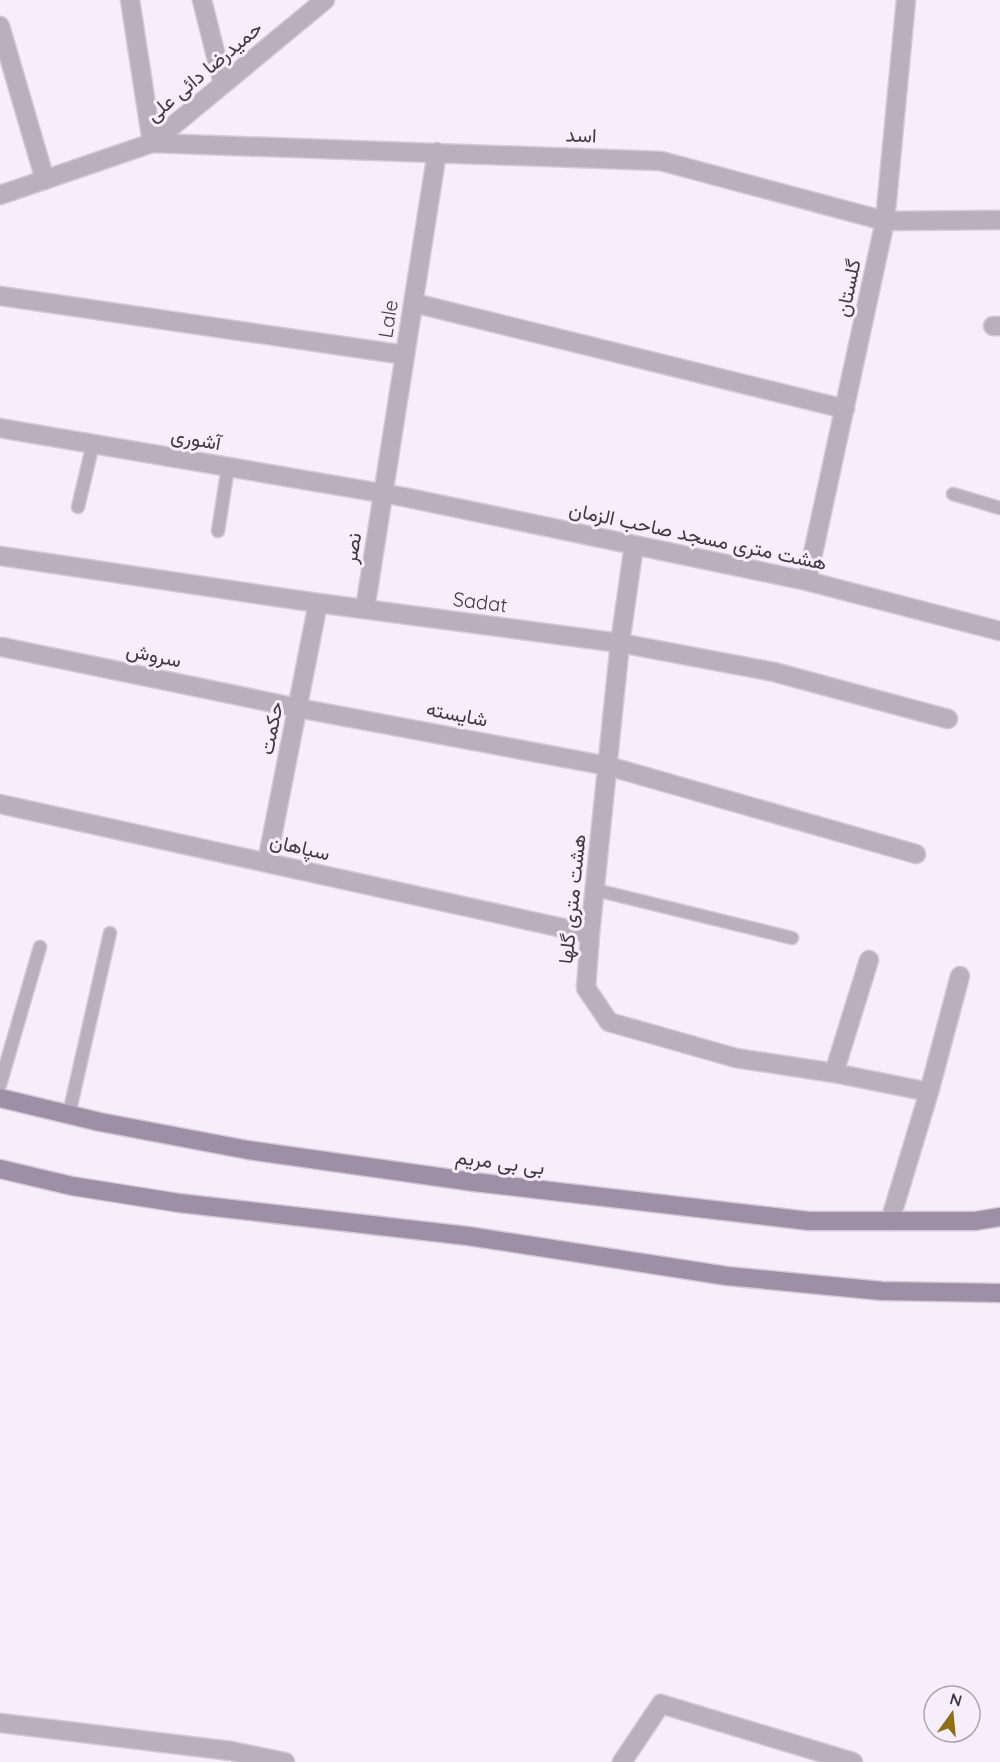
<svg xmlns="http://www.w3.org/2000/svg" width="1000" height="1762" font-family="Quicksand,Vazirmatn,sans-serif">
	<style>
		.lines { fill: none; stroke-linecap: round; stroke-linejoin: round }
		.lane-casing { stroke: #d2cad7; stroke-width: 15 }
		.street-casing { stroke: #d2cad7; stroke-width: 21 }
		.secondary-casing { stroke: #d2cad7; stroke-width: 21 }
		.lane { stroke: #baafbf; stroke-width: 12 }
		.street { stroke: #baafbf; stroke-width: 18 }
		.secondary { stroke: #9e8fa6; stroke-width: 18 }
		.labels { text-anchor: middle; stroke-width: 6; stroke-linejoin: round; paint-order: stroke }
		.street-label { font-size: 20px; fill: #3e3841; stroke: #f7eefc }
	</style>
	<rect width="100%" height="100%" fill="#f7eefc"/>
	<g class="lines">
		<defs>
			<path id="lane" d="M 953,494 L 1000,508
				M 78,507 L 93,444
				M 218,531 L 228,467
				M 596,890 L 792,938
				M 0,1085 L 40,947
				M 69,1114 L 110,933"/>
			<path id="street" d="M 130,0 L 152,143 L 661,161 L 885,221 L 1000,220
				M 202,0 L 223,84
				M 0,26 L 45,180
				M 0,195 L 152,143 L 325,0
				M 0,296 L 405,355
				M 414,303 L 845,409
				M 993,326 L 1000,326
				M 0,428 L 404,497 L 807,581 L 1000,631
				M 634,545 L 620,643 L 590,934 L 586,988 L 609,1022 L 736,1058 L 834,1073 L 929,1092 L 960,976
				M 0,556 L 318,603 L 620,643 L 774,672 L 948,719
				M 807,581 L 885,221 L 906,0
				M 365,609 L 437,152
				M 2,647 L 298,708 L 608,766 L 916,854
				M 0,804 L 590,934
				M 267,862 L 318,603
				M 834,1073 L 869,960
				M 890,1221 L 929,1092
				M 0,1723 L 231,1751 L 285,1762
				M 622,1762 L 661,1704 L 853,1762"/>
			<path id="secondary" d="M 0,1098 L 100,1122 L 248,1150 L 474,1182 L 809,1221 L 975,1221 L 1000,1217
				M 0,1169 L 72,1186 L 179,1203 L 468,1236 L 727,1276 L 882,1291 L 1000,1293"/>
		</defs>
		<use href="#lane" class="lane-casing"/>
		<use href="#street" class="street-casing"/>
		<use href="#secondary" class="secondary-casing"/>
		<use href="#lane" class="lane"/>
		<use href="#street" class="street"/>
		<use href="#secondary" class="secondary"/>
	</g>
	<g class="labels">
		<g class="street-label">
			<text transform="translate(204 71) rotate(-40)" y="7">حمیدرضا دائی علی</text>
			<text transform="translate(581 135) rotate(2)" y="7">اسد</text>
			<text transform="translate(848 288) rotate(-78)" y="7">گلستان</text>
			<text transform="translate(388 319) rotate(-81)" y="7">Lale</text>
			<text transform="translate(196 439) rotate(10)" y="7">آشوری</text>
			<text transform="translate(698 536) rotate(12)" y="7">هشت متری مسجد صاحب الزمان</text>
			<text transform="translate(352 548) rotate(-81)" y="7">نصر</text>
			<text transform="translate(480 602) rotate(7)" y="7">Sadat</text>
			<text transform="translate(154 655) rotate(12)" y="7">سروش</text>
			<text transform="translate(457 714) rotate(11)" y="7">شایسته</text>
			<text transform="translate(271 728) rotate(-79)" y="7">حکمت</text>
			<text transform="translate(300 847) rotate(13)" y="7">سپاهان</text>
			<text transform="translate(572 899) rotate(-84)" y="7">هشت متری گلها</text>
			<text transform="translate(500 1162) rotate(7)" y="7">بی بی مریم</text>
		</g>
	</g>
	<g transform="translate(952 1714) rotate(15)"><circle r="28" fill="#f7eefc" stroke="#ada5b1" stroke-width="1.5"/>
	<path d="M0-4.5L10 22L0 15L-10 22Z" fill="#8f6f13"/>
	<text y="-9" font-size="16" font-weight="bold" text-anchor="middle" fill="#3e3841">N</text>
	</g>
</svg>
